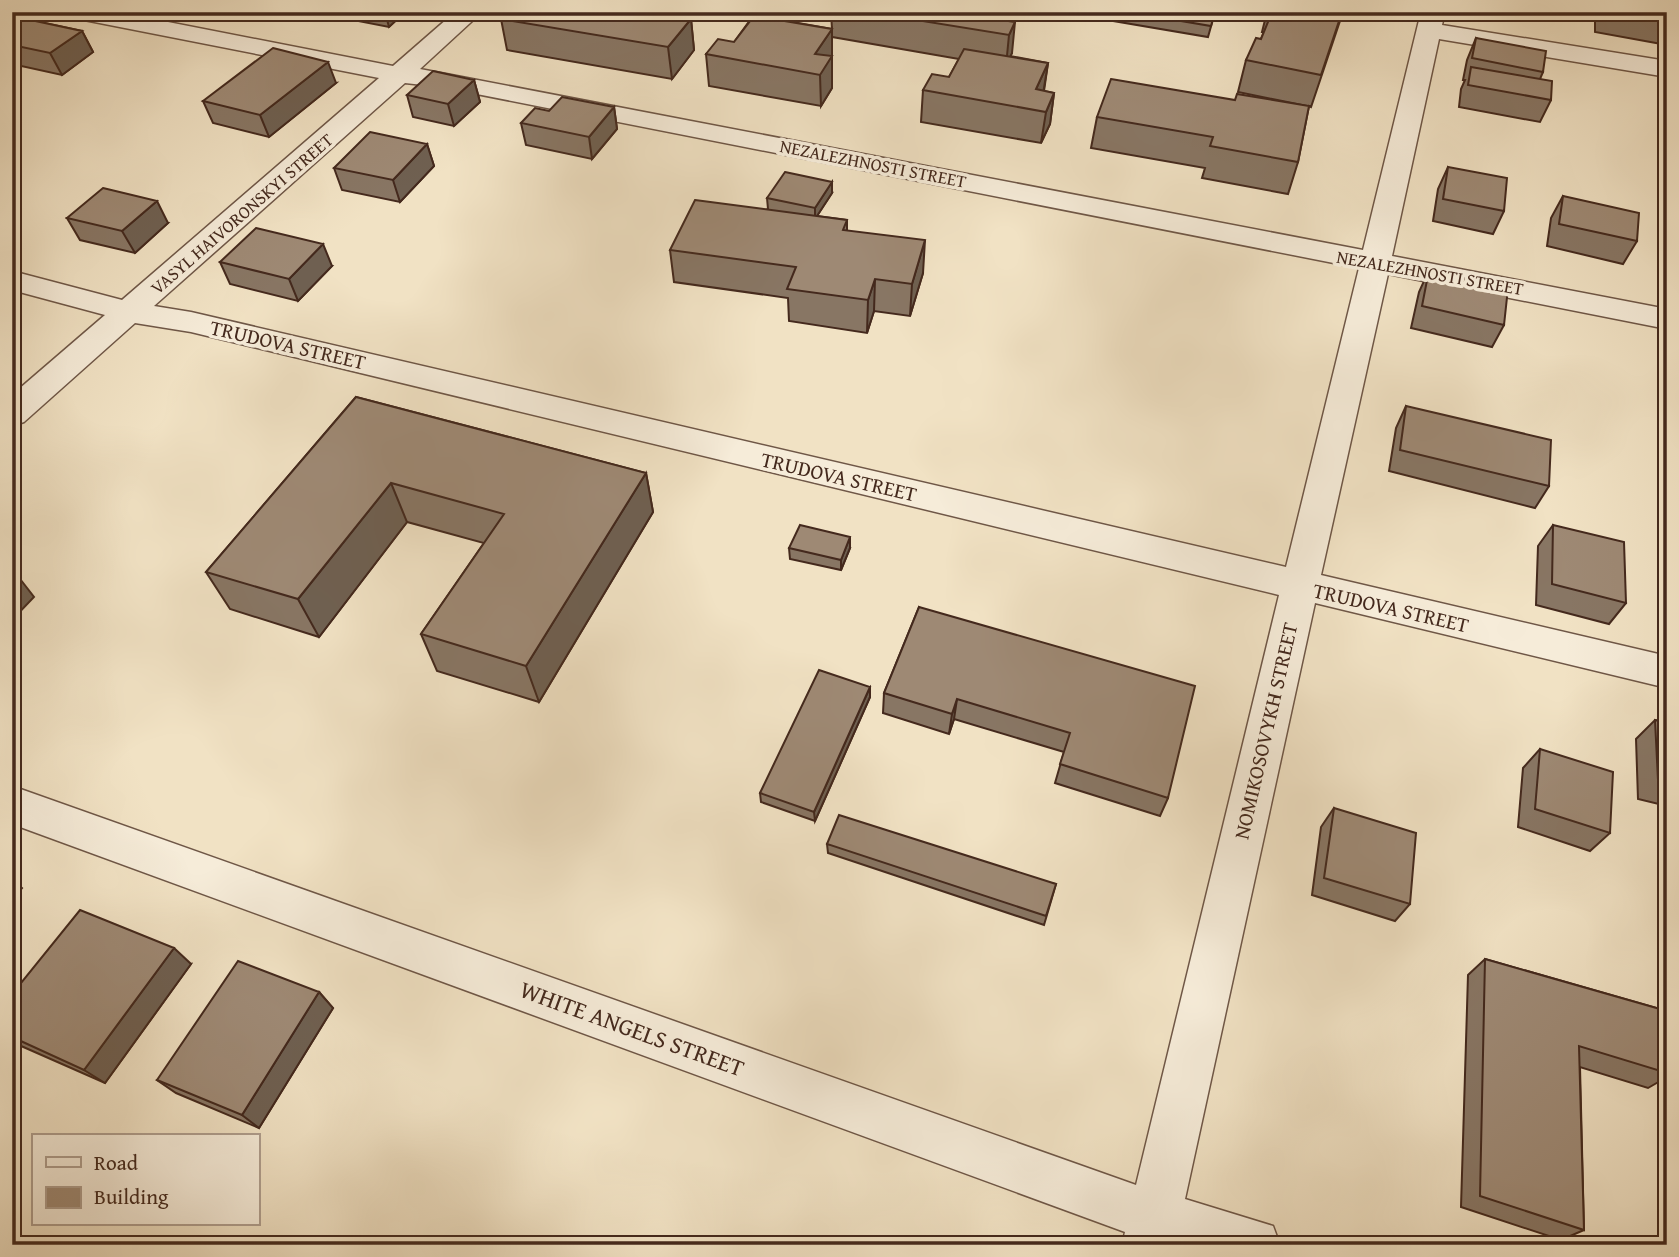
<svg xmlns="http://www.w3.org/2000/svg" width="1679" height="1257" font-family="'Gentium Book Plus',serif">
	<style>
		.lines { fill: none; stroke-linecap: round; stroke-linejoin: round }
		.minor-casing { stroke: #6f5747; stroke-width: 3 }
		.minor { fill: #f6ecd9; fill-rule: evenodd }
		.wall { fill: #887664; stroke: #44291d; stroke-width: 2 }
		.shaded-wall { fill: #6f6051; stroke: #44291d; stroke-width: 2 }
		.building { fill: #9e8974; stroke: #44291d; stroke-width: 2 }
		.labels { text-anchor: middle; stroke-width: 7; stroke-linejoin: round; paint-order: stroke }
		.far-street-label { font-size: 18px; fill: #44291d; stroke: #f6ecd9 }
		.street-label { font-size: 21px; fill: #44291d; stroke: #f6ecd9 }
		.near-street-label { font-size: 24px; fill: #44291d; stroke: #f6ecd9 }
	</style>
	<rect width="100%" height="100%" fill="#f1e2c4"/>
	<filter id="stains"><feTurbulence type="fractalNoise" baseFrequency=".00286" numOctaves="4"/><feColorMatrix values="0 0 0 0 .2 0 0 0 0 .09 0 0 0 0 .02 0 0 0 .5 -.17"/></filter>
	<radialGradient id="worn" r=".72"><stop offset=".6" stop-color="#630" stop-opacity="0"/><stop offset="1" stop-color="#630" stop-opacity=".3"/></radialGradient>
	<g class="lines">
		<defs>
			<path id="minor" d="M 67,12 L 117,12 L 393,66 L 455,12 L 482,12 L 420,69 L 1363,250 L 1421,12 L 1445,12 L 1442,25 L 1667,61 L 1667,77 L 1439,39 L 1392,256 L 1667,309 L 1667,329 L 1388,274 L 1321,575 L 1667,656 L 1667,688 L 1315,603 L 1185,1199 L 1273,1226 L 1280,1245 L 1122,1245 L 1125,1232 L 12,824 L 12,786 L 1136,1185 L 1279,595 L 191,332 L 135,323 L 24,422 L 12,426 L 12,395 L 105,315 L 12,290 L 12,271 L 122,300 L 379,78 L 79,19 L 71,17 ZM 405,83 L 441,87 L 1359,268 L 1286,567 L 191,312 L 154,306 Z"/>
		</defs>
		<use href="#minor" class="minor-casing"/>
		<use href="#minor" class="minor"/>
	</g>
	<path class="wall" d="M 312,12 L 405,12 L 389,27 Z
		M 747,12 L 787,12 L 781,20 L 832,29 L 831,12 L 1012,12 L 1011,22 L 1012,53 L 1010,56 L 1048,63 L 1044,91 L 1054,93 L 1050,124 L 1041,143 L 921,122 L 923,90 L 949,77 L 959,59 L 832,37 L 832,88 L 821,106 L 709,86 L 706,54 L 734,42 L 753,16 L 747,15 Z
		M 1060,12 L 1215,12 L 1208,37 Z
		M 1267,12 L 1343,12 L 1311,107 L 1309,106 L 1298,162 L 1288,194 L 1202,178 L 1205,168 L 1091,148 L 1097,117 L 1235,100 L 1307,106 L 1238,92 L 1246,60 L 1261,39 L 1264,32 L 1262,32 Z
		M 1595,12 L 1667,12 L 1667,45 L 1595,32 Z
		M 12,16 L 82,31 L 93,52 L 62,75 L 12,64 Z
		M 501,19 L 691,19 L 694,50 L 672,79 L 507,50 Z
		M 1476,38 L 1543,72 L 1540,79 L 1551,100 L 1540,122 L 1459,107 L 1461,89 L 1465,80 L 1463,80 L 1467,60 Z
		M 474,80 L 480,102 L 454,126 L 413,117 L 407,95 Z
		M 336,83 L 269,137 L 213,123 L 203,101 Z
		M 614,107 L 617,129 L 592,159 L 526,145 L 521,123 L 549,111 Z
		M 427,144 L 434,166 L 400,202 L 342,190 L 334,168 Z
		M 1448,167 L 1504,211 L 1493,234 L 1433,221 L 1438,189 Z
		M 832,193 L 817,216 L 847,220 L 847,230 L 923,273 L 910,316 L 874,311 L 867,333 L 789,321 L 788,298 L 674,282 L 670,250 L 768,209 L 767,198 Z
		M 1563,196 L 1637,241 L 1623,264 L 1547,246 L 1551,218 Z
		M 67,218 L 168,223 L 135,253 L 80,240 Z
		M 220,262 L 332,266 L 298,301 L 230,284 Z
		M 1429,270 L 1504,325 L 1492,347 L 1411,328 L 1419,292 Z
		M 356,397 L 646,473 L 653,512 L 539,702 L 437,671 L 421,634 L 484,543 L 407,522 L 319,637 L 230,609 L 206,572 Z
		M 1406,406 L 1549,486 L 1535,508 L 1389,471 L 1396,428 Z
		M 1553,525 L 1626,603 L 1609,624 L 1536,605 L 1538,546 Z
		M 789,548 L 850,548 L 841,570 L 790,559 Z
		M 919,607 L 1168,798 L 1160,816 L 1055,783 L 1064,752 L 954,719 L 949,734 L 883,713 L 884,693 Z
		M 870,687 L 870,697 L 815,821 L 761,802 L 760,793 Z
		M 1655,720 L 1667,723 L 1667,806 L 1638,799 L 1636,739 Z
		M 1540,749 L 1610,833 L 1590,851 L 1518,827 L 1523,768 Z
		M 1334,808 L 1410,904 L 1395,921 L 1312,895 L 1321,827 Z
		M 827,844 L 1056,884 L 1044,925 L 828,853 Z
		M 1485,959 L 1667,1011 L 1667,1077 L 1648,1088 L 1580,1067 L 1584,1230 L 1561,1240 L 1461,1207 L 1468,975 Z
		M 191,964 L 105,1083 L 12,1042 L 12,994 Z
		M 319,992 L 333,1008 L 259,1128 L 176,1093 L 157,1080 Z"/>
	<path class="shaded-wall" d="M 385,12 L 405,12 L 389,27 Z
		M 780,12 L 787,12 L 780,21 Z
		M 1005,12 L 1012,12 L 1011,23 L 1001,20 Z
		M 691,19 L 694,50 L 672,79 L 668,47 Z
		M 1015,22 L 1012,53 L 1006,66 L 1009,35 Z
		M 832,29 L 832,88 L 821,106 L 820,75 L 815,54 Z
		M 82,31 L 93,52 L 62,75 L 50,53 Z
		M 328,62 L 336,83 L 269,137 L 260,115 Z
		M 1048,63 L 1043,94 L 1036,89 Z
		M 474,80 L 480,102 L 454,126 L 448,104 Z
		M 1054,93 L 1050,124 L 1041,143 L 1046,112 Z
		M 614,107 L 617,129 L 592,159 L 589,137 Z
		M 427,144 L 434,166 L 400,202 L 393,180 Z
		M 832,182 L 832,193 L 815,219 L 815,208 Z
		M 157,201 L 168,223 L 135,253 L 122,231 Z
		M 925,240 L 923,273 L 910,316 L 912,284 Z
		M 323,244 L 332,266 L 298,301 L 289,279 Z
		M 875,279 L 874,311 L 867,333 L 868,300 Z
		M 646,473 L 653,512 L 539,702 L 526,666 Z
		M 391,483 L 407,522 L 319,637 L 298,599 Z
		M 850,537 L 850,548 L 841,570 L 841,560 Z
		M 17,575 L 34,597 L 12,620 L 12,580 Z
		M 870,687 L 870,697 L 815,821 L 814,812 Z
		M 957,699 L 954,719 L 949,734 L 952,714 Z
		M 12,879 L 22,888 L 12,900 Z
		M 174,948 L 191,964 L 105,1083 L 84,1070 Z
		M 319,992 L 333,1008 L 259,1128 L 242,1115 Z"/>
	<path class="building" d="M 507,12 L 650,12 L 691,19 L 668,47 L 501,19 Z
		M 867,12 L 1005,12 L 1001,20 L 1015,22 L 1009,35 Z
		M 1128,12 L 1215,12 L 1211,26 Z
		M 1272,12 L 1342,12 L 1321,75 L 1246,60 L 1256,38 L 1261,39 Z
		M 1614,12 L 1667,12 L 1667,21 Z
		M 12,16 L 82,31 L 50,53 L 12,45 Z
		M 754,16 L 832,29 L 815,54 L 832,56 L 820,75 L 706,54 L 718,39 L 734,42 Z
		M 1476,38 L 1546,51 L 1543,72 L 1472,58 Z
		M 273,48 L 328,62 L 260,115 L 203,101 Z
		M 964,49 L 1048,63 L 1036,89 L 1054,93 L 1046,112 L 923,90 L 932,74 L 949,77 Z
		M 1471,67 L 1552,81 L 1551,100 L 1468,85 Z
		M 433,71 L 474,80 L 448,104 L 407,95 Z
		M 1111,79 L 1235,100 L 1237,94 L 1309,106 L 1298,162 L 1210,146 L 1213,137 L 1097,117 Z
		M 562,97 L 614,107 L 589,137 L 521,123 L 535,108 L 549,111 Z
		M 370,132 L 427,144 L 393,180 L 334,168 Z
		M 1448,167 L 1507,178 L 1504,211 L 1443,199 Z
		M 785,172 L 832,182 L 815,208 L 767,198 Z
		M 103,188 L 157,201 L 122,231 L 67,218 Z
		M 1563,196 L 1639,213 L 1637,241 L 1559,224 Z
		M 695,200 L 847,220 L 843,230 L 925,240 L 912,284 L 875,279 L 868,300 L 787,289 L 796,267 L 670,250 Z
		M 256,228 L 323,244 L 289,279 L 220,262 Z
		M 1429,270 L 1508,288 L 1504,325 L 1422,306 Z
		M 356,397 L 646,473 L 526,666 L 421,634 L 504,514 L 391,483 L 298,599 L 206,572 Z
		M 1406,406 L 1551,440 L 1549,486 L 1400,450 Z
		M 800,525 L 850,537 L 841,560 L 789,548 Z
		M 1553,525 L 1624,542 L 1626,603 L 1552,584 Z
		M 919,607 L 1195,686 L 1168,798 L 1060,764 L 1070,733 L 957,699 L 952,714 L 884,693 Z
		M 819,670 L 870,687 L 814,812 L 760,793 Z
		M 1655,720 L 1667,723 L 1667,782 L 1658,780 Z
		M 1540,749 L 1613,772 L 1610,833 L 1535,809 Z
		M 1334,808 L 1416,833 L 1410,904 L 1324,878 Z
		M 839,815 L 1056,884 L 1046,916 L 827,844 Z
		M 80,910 L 174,948 L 84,1070 L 12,1037 L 12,994 Z
		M 1485,959 L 1667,1011 L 1667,1073 L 1579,1046 L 1584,1230 L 1480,1196 Z
		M 238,961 L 319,992 L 242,1115 L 157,1080 Z"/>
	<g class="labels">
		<g class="far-street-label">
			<text transform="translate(873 164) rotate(11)" y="6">NEZALEZHNOSTI STREET</text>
			<text transform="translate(242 214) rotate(-41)" y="6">VASYL HAIVORONSKYI STREET</text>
			<text transform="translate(1430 273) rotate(10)" y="6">NEZALEZHNOSTI STREET</text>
		</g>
		<g class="street-label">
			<text transform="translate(288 345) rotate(13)" y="7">TRUDOVA STREET</text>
			<text transform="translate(839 477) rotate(13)" y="7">TRUDOVA STREET</text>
			<text transform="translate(1391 608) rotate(13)" y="7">TRUDOVA STREET</text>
			<text transform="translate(1266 731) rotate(-77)" y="7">NOMIKOSOVYKH STREET</text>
		</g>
		<g class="near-street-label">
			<text transform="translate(632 1029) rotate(20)" y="8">WHITE ANGELS STREET</text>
		</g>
	</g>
	<rect width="1679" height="1257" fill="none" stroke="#f1e2c4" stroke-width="42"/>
	<rect x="14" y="14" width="1651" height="1229" fill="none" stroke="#44291d" stroke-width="3.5"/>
	<rect x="21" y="21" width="1637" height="1215" fill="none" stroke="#44291d" stroke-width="2"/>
	<rect x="32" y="1134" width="228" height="91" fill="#f6ecd9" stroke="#af9e8e" stroke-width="2"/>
	<rect x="46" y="1157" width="35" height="10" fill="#f6ecd9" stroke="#af9e8e" stroke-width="2"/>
	<text x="94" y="1170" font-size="21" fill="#44291d">Road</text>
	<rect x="46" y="1187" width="35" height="21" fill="#9e8974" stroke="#af9e8e" stroke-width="2"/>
	<text x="94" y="1204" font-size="21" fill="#44291d">Building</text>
	<rect width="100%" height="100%" filter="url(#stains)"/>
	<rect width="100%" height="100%" fill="url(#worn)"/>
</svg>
